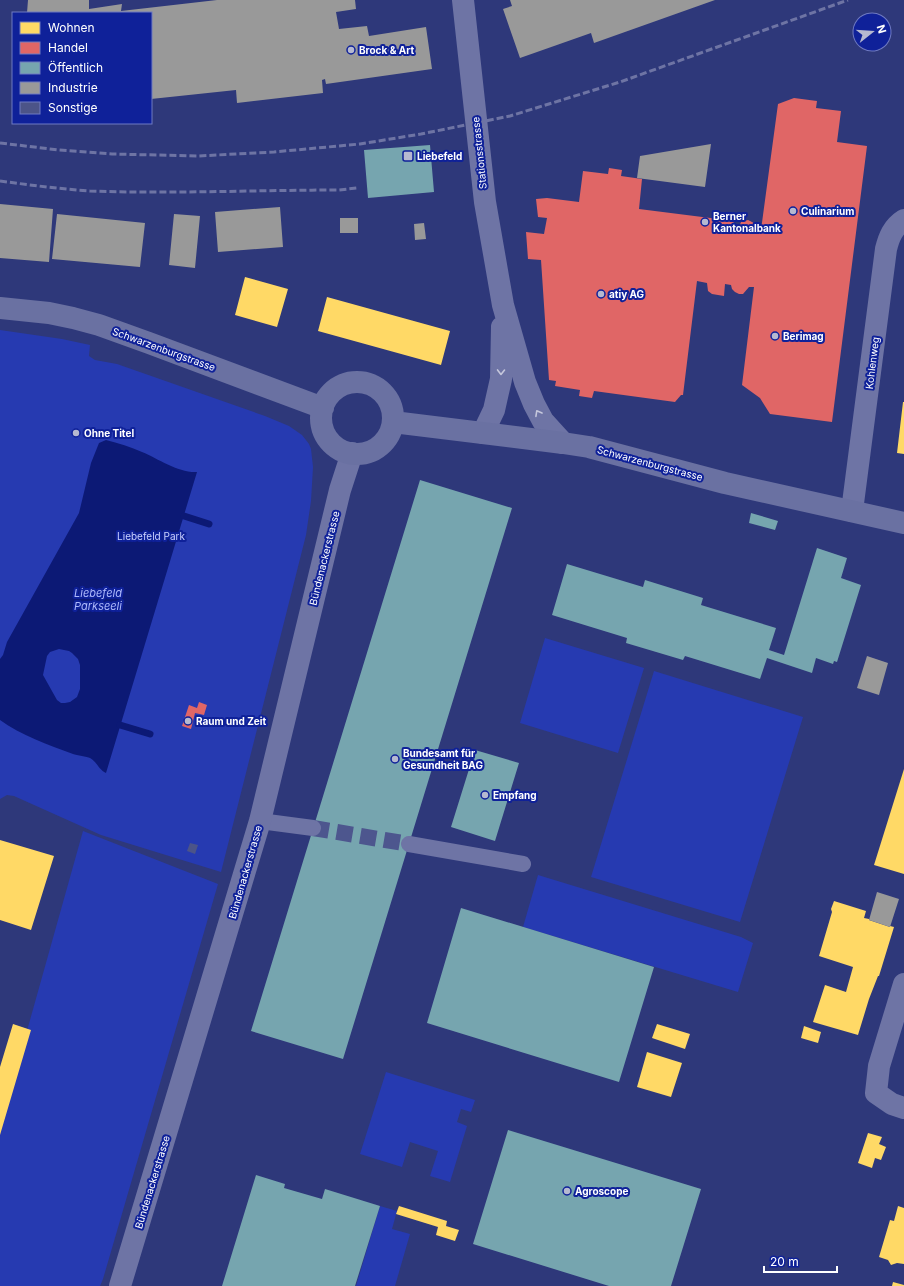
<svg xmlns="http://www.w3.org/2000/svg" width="904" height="1286" font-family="Inter,sans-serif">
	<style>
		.green { fill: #263ab1 }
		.water { fill: #0c1975; fill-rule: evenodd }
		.homes { fill: #ffd966 }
		.shops { fill: #e06666 }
		.public { fill: #76a5af }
		.industry { fill: #999 }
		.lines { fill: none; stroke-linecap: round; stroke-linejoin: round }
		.stream { stroke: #0c1975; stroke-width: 7 }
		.building { fill: #4c5488 }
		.pedestrian-tunnel { stroke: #4d568e; stroke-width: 16; stroke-dasharray: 16 8; stroke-linecap: butt }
		.pedestrian { stroke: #6e74a5; stroke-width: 16 }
		.minor { stroke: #6e74a5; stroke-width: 22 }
		.tertiary { stroke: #6e74a5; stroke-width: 22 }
		.secondary { stroke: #6a71a2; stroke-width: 22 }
		.rail { stroke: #6e74a4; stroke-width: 3; stroke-dasharray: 7 3; stroke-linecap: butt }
		.oneway { stroke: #c5c7db }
		.poi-dot { fill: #b6b9d0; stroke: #0f2199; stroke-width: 1.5 }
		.labels { text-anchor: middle; stroke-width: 4; stroke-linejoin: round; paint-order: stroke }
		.poi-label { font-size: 10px; font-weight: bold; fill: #fff; stroke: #0f2199; text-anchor: start }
		.street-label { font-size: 10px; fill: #fff; stroke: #0f2199 }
		.park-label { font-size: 10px; fill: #cad1fe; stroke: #0f2199 }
		.water-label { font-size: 11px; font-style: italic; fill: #aeb9fb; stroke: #0f2199 }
	</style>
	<rect width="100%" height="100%" fill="#2e387a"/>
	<path class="green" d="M 0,330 L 62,339 L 90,345 L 89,356 L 95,360 L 117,364 L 265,416 L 289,426 L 302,435 L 309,444 L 311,449 L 313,467 L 311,501 L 306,535 L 221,872 L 101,835 L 14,796 L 7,795 L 0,799 Z
		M 545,638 L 644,668 L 618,753 L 520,723 Z
		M 654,671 L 803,717 L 740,922 L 591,877 Z
		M 83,831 L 218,884 L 103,1279 L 100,1286 L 0,1286 L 0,1127 Z
		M 538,875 L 741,937 L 753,943 L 738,992 L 523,927 Z
		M 386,1072 L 475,1100 L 471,1112 L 461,1109 L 457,1122 L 467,1126 L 450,1182 L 430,1176 L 438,1151 L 410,1142 L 402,1167 L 360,1154 Z
		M 380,1206 L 397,1211 L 392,1229 L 410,1234 L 395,1286 L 356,1286 Z"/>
	<path class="water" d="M 106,440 C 118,443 131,447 142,452 C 159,459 178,473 197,472 L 106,773 C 99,770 97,762 90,758 C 87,757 77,755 73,754 C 48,745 21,735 0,720 L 0,659 L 3,655 L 7,642 L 79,513 L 91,463 L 99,443 ZM 59,649 L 69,651 L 72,653 L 78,659 L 80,665 L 80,689 L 77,697 L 70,702 L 65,703 L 61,703 L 57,700 L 43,675 L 47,656 L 50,652 Z"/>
	<path class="homes" d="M 245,277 L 288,289 L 277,327 L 235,315 Z
		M 327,297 L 450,331 L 441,365 L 318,331 Z
		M 903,402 L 904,402 L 904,454 L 897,453 Z
		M 904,769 L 904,874 L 874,865 Z
		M 0,840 L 54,856 L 31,930 L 0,920 Z
		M 834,901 L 866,911 L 864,918 L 869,919 L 869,920 L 890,927 L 890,926 L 894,927 L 879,976 L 878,976 L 869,999 L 858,1035 L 813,1022 L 825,985 L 846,992 L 853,967 L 819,956 L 832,912 L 831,909 Z
		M 13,1024 L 31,1030 L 0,1135 L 0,1067 Z
		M 657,1024 L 690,1034 L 685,1049 L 652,1038 Z
		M 804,1026 L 821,1032 L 818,1043 L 801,1038 Z
		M 647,1052 L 682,1063 L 671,1097 L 637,1087 Z
		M 868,1133 L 882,1137 L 879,1144 L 886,1147 L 881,1160 L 875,1158 L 872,1168 L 858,1163 Z
		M 399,1206 L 447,1221 L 446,1226 L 459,1230 L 455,1241 L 436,1235 L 438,1227 L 396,1214 Z
		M 898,1206 L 904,1208 L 904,1264 L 897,1263 L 891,1265 L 888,1260 L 879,1257 L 890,1220 L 894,1221 Z
		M 893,1282 L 904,1285 L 904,1286 L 892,1286 Z"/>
	<path class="shops" d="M 794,98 L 817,101 L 816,108 L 841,111 L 837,142 L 867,146 L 832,422 L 770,414 L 760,398 L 742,385 L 754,287 L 749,287 L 743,294 L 739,294 L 735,292 L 732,289 L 731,285 L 725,284 L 724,296 L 712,294 L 708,291 L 707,283 L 697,281 L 683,395 L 681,395 L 675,402 L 594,391 L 592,398 L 579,396 L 580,390 L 555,386 L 556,381 L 549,380 L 541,260 L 528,259 L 526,232 L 544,234 L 547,218 L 538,217 L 536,199 L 547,198 L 579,202 L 583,171 L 608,174 L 609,168 L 622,170 L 621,176 L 642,179 L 639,209 L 734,221 L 733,226 L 739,227 L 741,222 L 748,220 L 754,223 L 756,229 L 761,230 L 778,104 Z
		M 199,702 L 207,705 L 204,715 L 195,713 L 191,729 L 182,726 L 189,705 L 197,708 Z"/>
	<path class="public" d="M 430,145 L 434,192 L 368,198 L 364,150 Z
		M 420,480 L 512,508 L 343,1059 L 251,1031 Z
		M 751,513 L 778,521 L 775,530 L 749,523 Z
		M 817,548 L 847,558 L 841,578 L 861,585 L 837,662 L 834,661 L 833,664 L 816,658 L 812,673 L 767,658 L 760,679 L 685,656 L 683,660 L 626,643 L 627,638 L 552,615 L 567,564 L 643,587 L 645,580 L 703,598 L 701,605 L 776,628 L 769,650 L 784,655 Z
		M 475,750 L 519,763 L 495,841 L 451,827 Z
		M 461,908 L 654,967 L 619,1082 L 427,1023 Z
		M 508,1130 L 701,1189 L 671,1286 L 609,1286 L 473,1244 Z
		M 256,1175 L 285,1184 L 284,1188 L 322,1199 L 325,1189 L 380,1206 L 355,1286 L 222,1286 Z"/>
	<path class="industry" d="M 28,0 L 89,0 L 89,9 L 122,4 L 121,11 L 217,0 L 355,0 L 356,9 L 336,12 L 339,29 L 367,26 L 369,36 L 426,27 L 432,69 L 326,84 L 325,79 L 322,80 L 323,93 L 237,103 L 236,90 L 151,99 L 151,13 L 27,13 Z
		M 510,0 L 715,0 L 594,43 L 591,33 L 520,58 L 503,9 L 512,6 Z
		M 711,144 L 705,187 L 637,178 L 640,156 Z
		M 0,204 L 53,209 L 49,262 L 0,258 Z
		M 280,207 L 283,247 L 218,252 L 215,212 Z
		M 57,214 L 145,223 L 140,267 L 52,259 Z
		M 174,214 L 200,216 L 195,268 L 169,265 Z
		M 340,218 L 358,218 L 358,233 L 340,233 Z
		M 424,223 L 426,239 L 415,240 L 414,224 Z
		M 867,656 L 888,663 L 879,695 L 857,688 Z
		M 877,892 L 899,899 L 890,927 L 869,920 Z"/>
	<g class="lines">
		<path class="stream" d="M 184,516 L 209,524
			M 120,725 L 150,734"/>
	</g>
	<path class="building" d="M 190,843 L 198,845 L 195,854 L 187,851 Z"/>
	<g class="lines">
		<path class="pedestrian-tunnel" d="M 313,828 L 409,844"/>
		<path class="pedestrian" d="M 260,821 L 313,828
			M 409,844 L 523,864"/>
		<path class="minor" d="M 852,511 L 886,249 C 889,237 893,227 904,220
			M 904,984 L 879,1066 L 876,1093 L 892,1104 L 904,1108"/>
		<path class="tertiary" d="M 463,0 L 485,202 L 503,305 L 525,382 L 534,404 L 543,421 L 563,443
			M 483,433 L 494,410 L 501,379 L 502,327
			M 120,1286 L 260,821 L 340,490 L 352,453"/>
		<path class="secondary" d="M 0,308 L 49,313 L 73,318 L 99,325 L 149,343 L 323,408
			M321 418a36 36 0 1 1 72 0a36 36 0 1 1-72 0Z
			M 393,422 L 563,443 L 589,447 L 725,483 L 904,523"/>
		<path class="rail" d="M 0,143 L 59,150 L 112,154 L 198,156 L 274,152 L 360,144 L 421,134 L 510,116 L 620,82 L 848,0
			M 0,181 C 30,185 60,189 90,191 C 173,194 256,190 339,190 L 357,188"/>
	</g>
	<defs><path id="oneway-chevron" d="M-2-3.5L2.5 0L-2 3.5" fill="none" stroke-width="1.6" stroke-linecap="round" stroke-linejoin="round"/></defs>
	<g class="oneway">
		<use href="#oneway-chevron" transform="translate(501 372) rotate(91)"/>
		<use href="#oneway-chevron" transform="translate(538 413) rotate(-119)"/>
	</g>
	<g class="poi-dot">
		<circle cx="351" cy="50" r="4"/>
		<rect x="403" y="151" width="10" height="10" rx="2"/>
		<circle cx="793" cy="211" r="4"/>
		<circle cx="705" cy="222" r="4"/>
		<circle cx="601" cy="294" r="4"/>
		<circle cx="775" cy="336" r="4"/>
		<circle cx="76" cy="433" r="4"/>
		<circle cx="188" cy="721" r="4"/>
		<circle cx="395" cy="759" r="4"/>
		<circle cx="485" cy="795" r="4"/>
		<circle cx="567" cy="1191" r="4"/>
	</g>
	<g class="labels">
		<g class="poi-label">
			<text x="359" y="54">Brock &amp; Art</text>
			<text x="417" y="160">Liebefeld</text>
			<text x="801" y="215">Culinarium</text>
			<text x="713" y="220">Berner<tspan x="713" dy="12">Kantonalbank</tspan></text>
			<text x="609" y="298">atiy AG</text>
			<text x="783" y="340">Berimag</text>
			<text x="84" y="437">Ohne Titel</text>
			<text x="196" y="725">Raum und Zeit</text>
			<text x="403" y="757">Bundesamt für<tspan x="403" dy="12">Gesundheit BAG</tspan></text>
			<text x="493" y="799">Empfang</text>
			<text x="575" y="1195">Agroscope</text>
		</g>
		<g class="street-label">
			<text transform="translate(479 153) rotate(-96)" y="4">Stationsstrasse</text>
			<text transform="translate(164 349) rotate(20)" y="4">Schwarzenburgstrasse</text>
			<text transform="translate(872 363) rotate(-83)" y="4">Kohlenweg</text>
			<text transform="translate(650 463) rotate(15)" y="4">Schwarzenburgstrasse</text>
			<text transform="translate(324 558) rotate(-76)" y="4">Bündenackerstrasse</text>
			<text transform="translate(245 872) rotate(-74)" y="4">Bündenackerstrasse</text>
			<text transform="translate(152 1182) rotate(-73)" y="4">Bündenackerstrasse</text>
		</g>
		<g class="park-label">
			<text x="151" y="540">Liebefeld Park</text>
		</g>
		<g class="water-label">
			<text x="98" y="597">Liebefeld<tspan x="98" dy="13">Parkseeli</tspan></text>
		</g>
	</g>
	<rect x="12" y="12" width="140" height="112" fill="#0f2199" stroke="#6f7ac2"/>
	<rect x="20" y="22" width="20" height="12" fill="#ffd966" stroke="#6f7ac2"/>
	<text x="48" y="32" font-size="12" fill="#ffffff">Wohnen</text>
	<rect x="20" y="42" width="20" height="12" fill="#e06666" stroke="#6f7ac2"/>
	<text x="48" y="52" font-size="12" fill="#ffffff">Handel</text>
	<rect x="20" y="62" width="20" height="12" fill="#76a5af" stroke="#6f7ac2"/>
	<text x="48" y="72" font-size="12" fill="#ffffff">Öffentlich</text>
	<rect x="20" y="82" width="20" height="12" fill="#999999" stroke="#6f7ac2"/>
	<text x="48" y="92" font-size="12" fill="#ffffff">Industrie</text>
	<rect x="20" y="102" width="20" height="12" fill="#4c5488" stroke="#6f7ac2"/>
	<text x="48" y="112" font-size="12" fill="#ffffff">Sonstige</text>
	<g transform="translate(872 32) rotate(73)"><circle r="19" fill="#0f2199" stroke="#6f7ac2"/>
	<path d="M0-3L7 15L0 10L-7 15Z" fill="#b6b9d0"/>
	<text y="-6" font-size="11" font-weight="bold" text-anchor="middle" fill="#ffffff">N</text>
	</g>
	<path d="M764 1266v6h73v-6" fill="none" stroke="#ffffff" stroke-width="2"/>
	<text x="770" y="1266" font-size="12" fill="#ffffff" stroke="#0f2199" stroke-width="3" paint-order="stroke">20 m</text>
</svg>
